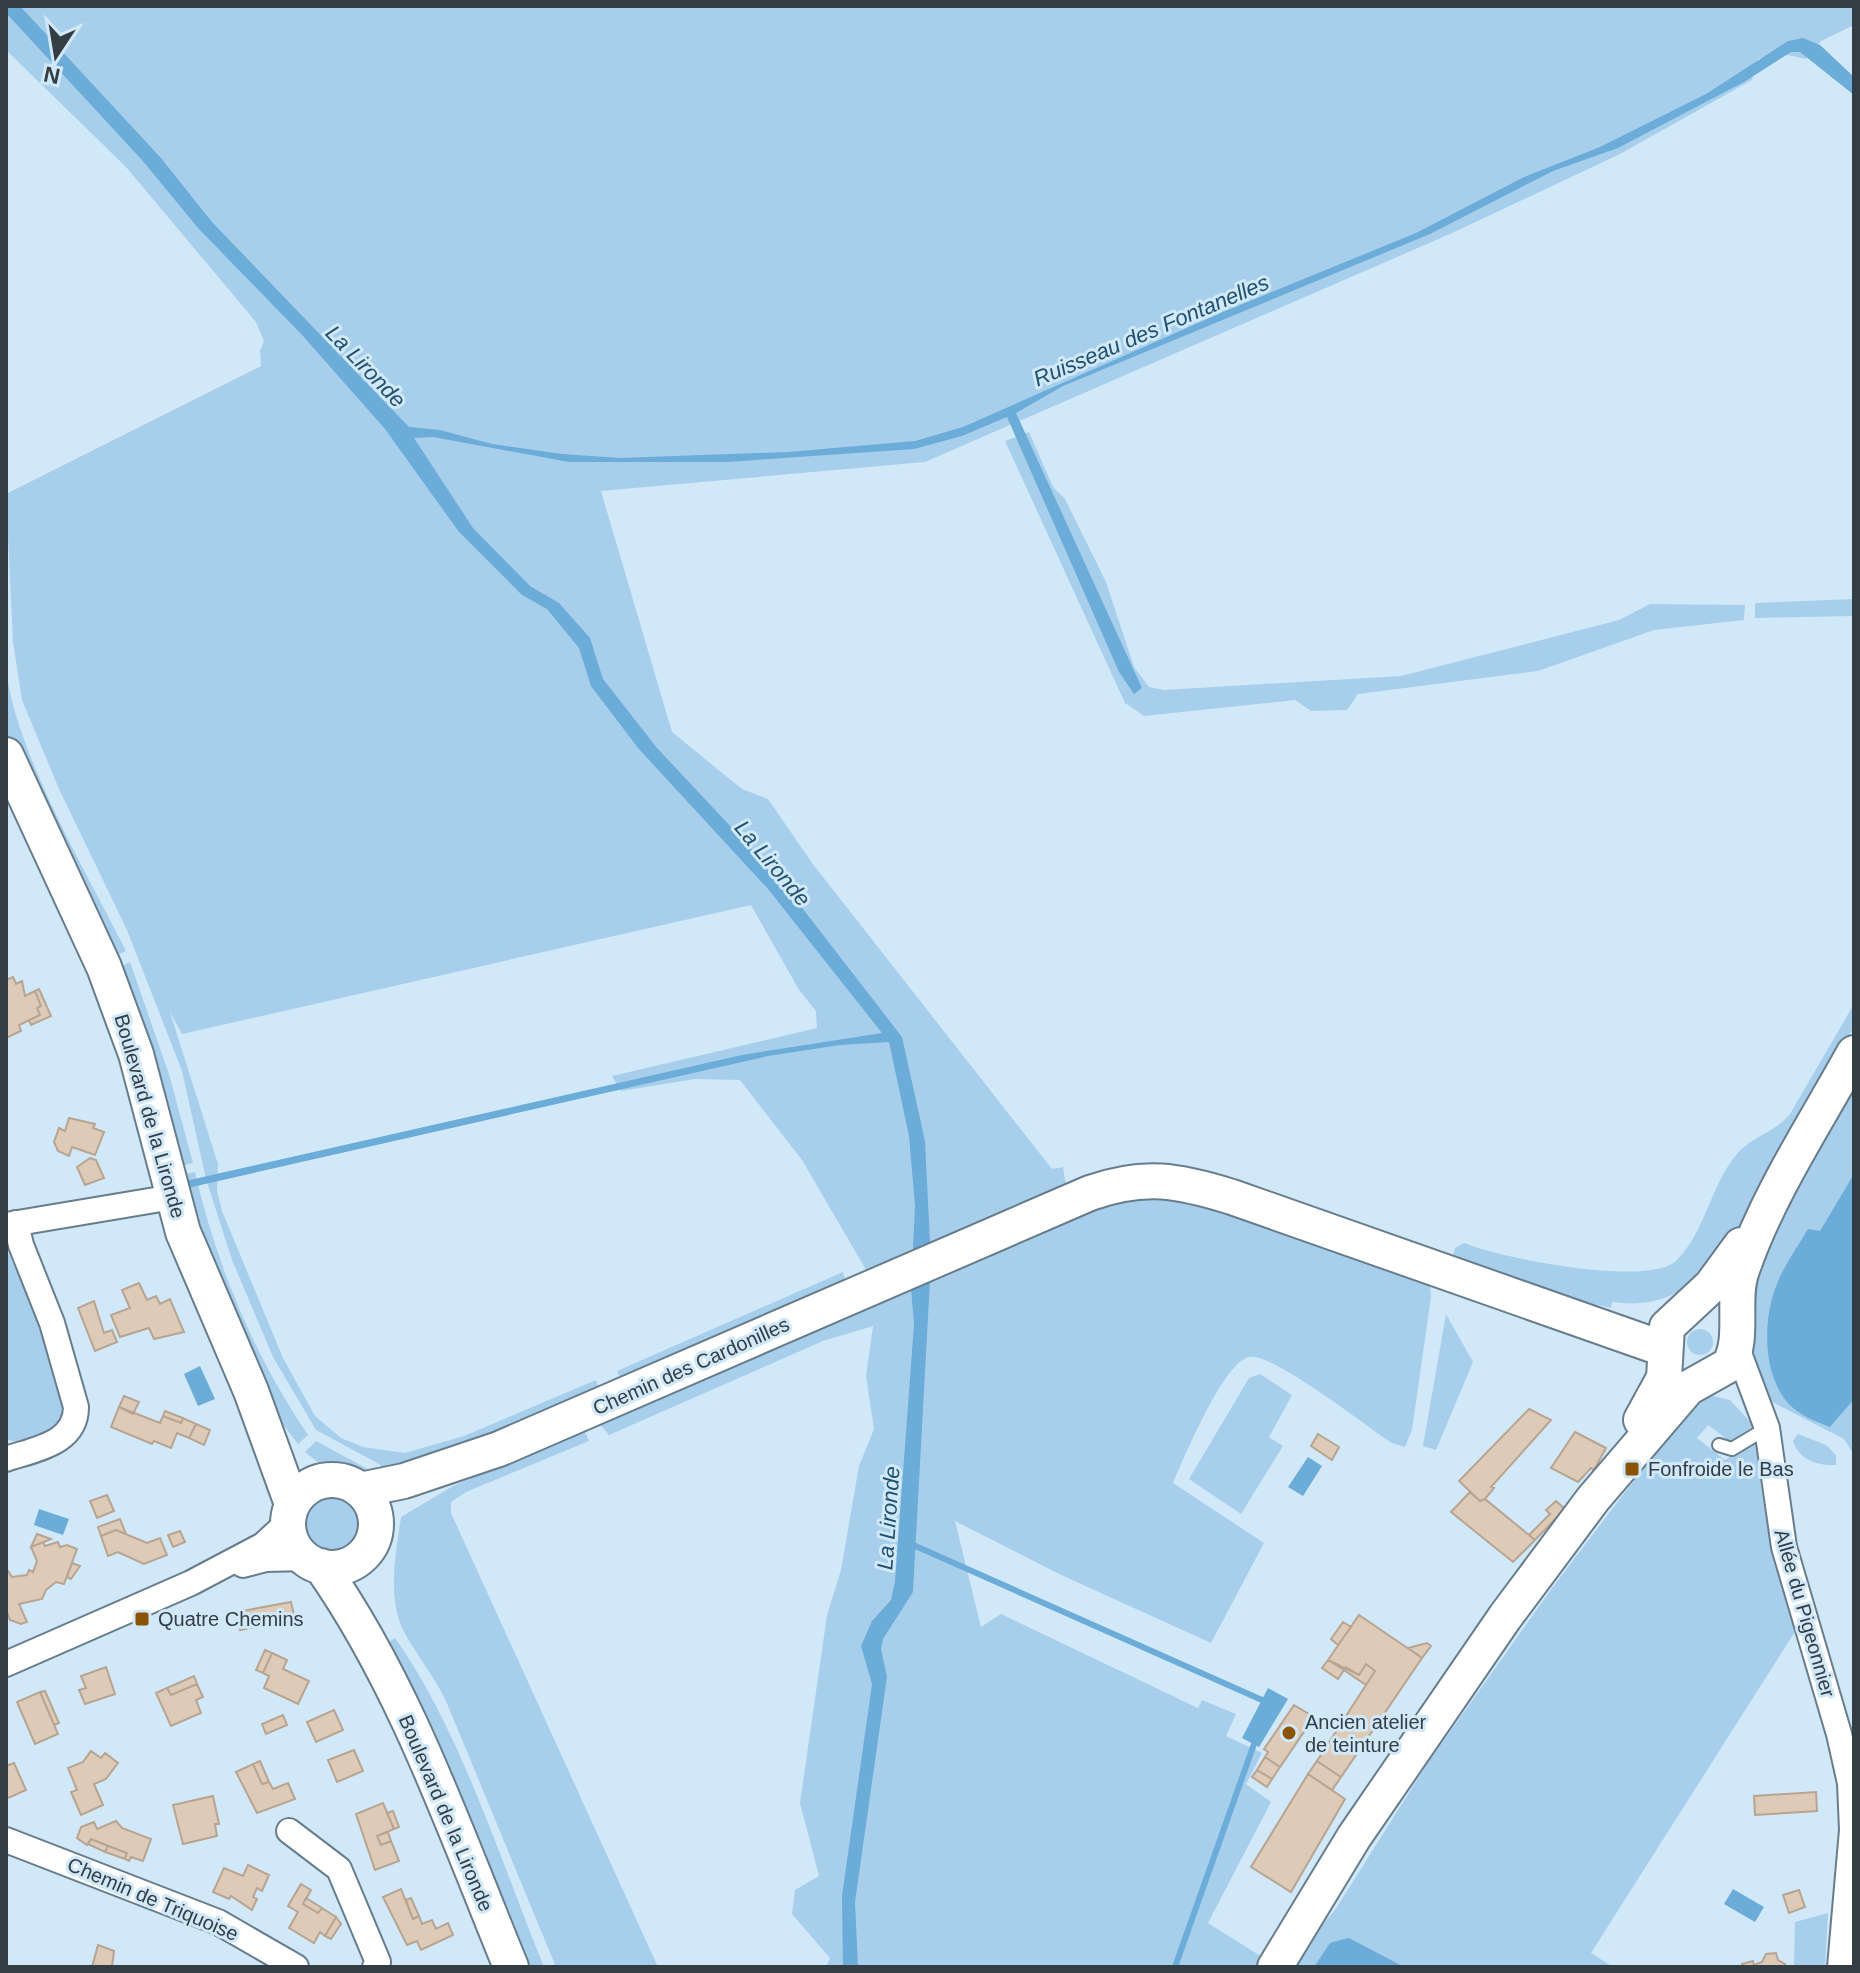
<svg xmlns="http://www.w3.org/2000/svg" width="1860" height="1973" font-family="Helvetica,sans-serif">
	<style>
		.green { fill: #a7cfec }
		.water { fill: #6cacd8 }
		.lines { fill: none; stroke-linecap: round; stroke-linejoin: round }
		.stream { stroke: #6cacd8; stroke-width: 6 }
		.building { fill: #ddcab7; stroke: #b7a491; stroke-width: 2 }
		.lane-casing { stroke: #687d8c; stroke-width: 16 }
		.street-casing { stroke: #687d8c; stroke-width: 28 }
		.secondary-casing { stroke: #687d8c; stroke-width: 38 }
		.lane { stroke: #fff; stroke-width: 12 }
		.street { stroke: #fff; stroke-width: 24 }
		.secondary { stroke: #fff; stroke-width: 34 }
		.poi-dot { fill: #8a5404; stroke: #d1e8f9; stroke-width: 3 }
		.labels { text-anchor: middle; stroke-width: 6; stroke-linejoin: round; paint-order: stroke }
		.street-label { font-size: 20px; fill: #333d44; stroke: #d1e8f9 }
		.poi-label { font-size: 20px; fill: #333d44; stroke: #d1e8f9; text-anchor: start }
		.water-label { font-size: 22px; font-style: italic; fill: #215170; stroke: #d1e8f9 }
	</style>
	<rect width="100%" height="100%" fill="#d1e8f9"/>
	<path class="green" d="M 6,6 L 1854,6 L 1854,25 L 1821,41 L 1806,59 L 1788,55 L 1758,59 L 1752,80 L 1620,154 L 1450,234 L 925,462 L 601,491 L 672,732 L 742,789 L 768,799 L 812,863 L 1052,1169 L 1063,1167 L 1067,1191 L 869,1275 L 802,1160 L 740,1080 L 695,1079 L 621,1091 L 612,1076 L 817,1028 L 816,1011 L 799,990 L 751,905 L 182,1034 L 170,1012 L 218,1164 L 217,1190 L 222,1211 L 283,1358 L 315,1416 L 341,1438 L 363,1447 L 405,1453 L 464,1436 L 596,1380 L 601,1394 L 388,1475 L 379,1464 L 316,1430 L 273,1357 L 232,1260 L 206,1179 L 182,1071 L 127,930 L 59,789 L 22,700 L 13,642 L 6,494 L 261,366 L 260,351 L 264,341 L 256,322 L 126,167 L 6,50 Z
		M 1029,432 L 1053,487 L 1065,499 L 1106,582 L 1134,667 L 1149,687 L 1164,690 L 1401,676 L 1619,620 L 1650,604 L 1745,605 L 1744,620 L 1654,630 L 1538,671 L 1358,694 L 1347,710 L 1311,711 L 1295,700 L 1144,716 L 1125,703 L 1005,441 Z
		M 1854,599 L 1854,616 L 1755,618 L 1755,603 Z
		M 6,668 C 15,752 87,873 126,951 L 112,957 L 6,733 Z
		M 130,962 L 169,1074 L 193,1163 L 176,1167 L 118,968 Z
		M 1854,1004 L 1854,1027 L 1738,1227 C 1705,1276 1676,1311 1612,1302 L 1611,1308 L 1545,1293 L 1452,1259 L 1455,1248 L 1464,1243 C 1500,1258 1650,1288 1677,1260 C 1706,1230 1711,1184 1737,1154 C 1752,1136 1776,1132 1790,1114 Z
		M 1854,1081 L 1854,1455 L 1844,1439 L 1772,1402 L 1754,1365 L 1750,1282 Z
		M 195,1172 C 216,1265 255,1357 308,1435 L 298,1444 L 279,1419 L 230,1309 L 180,1175 Z
		M 1151,1184 L 1429,1269 L 1431,1297 L 1412,1430 L 1405,1447 L 1392,1443 C 1367,1427 1272,1352 1249,1357 C 1223,1363 1184,1458 1173,1483 L 1264,1543 L 1211,1643 L 1059,1574 L 955,1521 L 981,1627 L 1001,1614 L 1198,1708 L 1202,1700 L 1236,1714 L 1226,1736 L 1262,1753 L 1246,1784 L 1271,1802 L 1208,1923 L 1267,1960 L 1263,1967 L 826,1967 L 830,1958 L 792,1914 L 795,1890 L 819,1876 L 800,1803 L 827,1615 L 841,1570 L 859,1466 L 874,1429 L 866,1376 L 873,1326 L 823,1341 L 609,1435 L 597,1421 L 751,1352 L 875,1305 L 905,1286 Z
		M 6,1248 L 53,1352 L 68,1413 L 57,1430 L 21,1442 L 6,1440 Z
		M 843,1272 L 847,1287 L 622,1383 L 617,1371 Z
		M 1446,1314 L 1473,1362 L 1436,1450 L 1423,1446 Z
		M1687 1342a13 13 0 1 1 26 0a13 13 0 1 1-26 0Z
		M 1260,1374 L 1292,1395 L 1269,1437 L 1283,1446 L 1241,1514 L 1189,1479 L 1249,1378 Z
		M 1709,1395 L 1730,1400 L 1754,1426 L 1731,1442 L 1708,1425 L 1697,1438 L 1725,1460 L 1759,1441 L 1761,1487 L 1770,1541 L 1798,1627 L 1591,1953 L 1613,1967 L 1295,1967 L 1313,1935 L 1335,1910 L 1427,1764 L 1555,1584 L 1693,1403 Z
		M 584,1430 L 589,1441 L 466,1492 L 451,1502 L 451,1513 L 658,1967 L 556,1967 L 446,1701 C 434,1676 416,1654 403,1630 C 387,1596 396,1552 401,1517 L 453,1486 Z
		M 1798,1434 L 1826,1445 L 1836,1455 L 1836,1465 C 1818,1466 1799,1460 1793,1441 Z
		M 316,1441 L 375,1473 L 365,1481 L 328,1470 L 305,1452 Z
		M300 1524a31 31 0 1 1 62 0a31 31 0 1 1-62 0Z
		M 395,1638 C 460,1729 501,1862 544,1967 L 528,1967 L 386,1644 Z
		M 1828,1913 L 1825,1967 L 1794,1967 L 1795,1922 Z"/>
	<path class="water" d="M 6,6 L 20,6 L 161,158 L 212,222 L 409,427 L 440,430 L 492,444 L 562,454 L 620,458 L 788,452 L 915,441 L 963,427 L 1223,312 L 1416,233 L 1524,177 L 1600,147 L 1706,94 L 1788,41 L 1803,38 L 1820,45 L 1854,77 L 1854,95 L 1800,52 L 1791,52 L 1744,82 L 1618,148 L 1553,171 L 1430,234 L 1063,386 L 1016,413 L 1142,688 L 1134,694 L 1119,672 L 1007,417 L 962,436 L 914,449 L 727,462 L 569,462 L 433,437 L 414,438 L 473,528 L 530,586 L 559,603 L 590,638 L 603,679 L 657,748 L 779,878 L 902,1037 L 925,1141 L 931,1262 L 913,1592 L 883,1639 L 881,1649 L 887,1677 L 855,1902 L 858,1967 L 843,1967 L 842,1896 L 872,1684 L 861,1646 L 872,1621 L 891,1600 L 895,1581 L 914,1324 L 911,1288 L 915,1206 L 909,1136 L 889,1042 L 840,1045 L 768,1056 L 183,1189 L 181,1182 L 742,1055 L 882,1033 L 768,889 L 638,748 L 591,686 L 579,648 L 547,609 L 522,595 L 459,532 L 385,429 L 303,336 L 198,228 L 142,160 L 6,13 Z
		M 1854,1174 L 1854,1399 L 1830,1427 C 1815,1421 1798,1415 1787,1402 C 1763,1373 1763,1323 1775,1289 C 1782,1268 1797,1248 1808,1229 L 1820,1231 Z
		M 200,1366 L 215,1399 L 198,1406 L 184,1374 Z
		M 1308,1457 L 1322,1466 L 1303,1496 L 1288,1487 Z
		M 39,1509 L 69,1519 L 63,1535 L 34,1525 Z
		M 1268,1688 L 1288,1699 L 1259,1747 L 1242,1738 Z
		M 1733,1889 L 1764,1907 L 1755,1922 L 1724,1904 Z
		M 1348,1938 L 1349,1938 L 1404,1967 L 1314,1967 L 1330,1943 Z"/>
	<g class="lines">
		<path class="stream" d="M 911,1544 L 1262,1700
			M 1175,1967 L 1254,1744"/>
	</g>
	<path class="building" d="M 13,977 L 16,984 L 22,981 L 25,996 L 35,991 L 41,1006 L 37,1008 L 40,1015 L 19,1025 L 21,1031 L 6,1038 L 6,980 Z
		M 39,989 L 51,1016 L 31,1025 L 29,1020 L 40,1015 L 37,1008 L 41,1006 L 35,991 Z
		M 69,1118 L 95,1124 L 93,1128 L 104,1132 L 95,1155 L 72,1147 L 69,1156 L 58,1151 L 54,1142 L 59,1128 L 65,1131 Z
		M 90,1158 L 96,1160 L 104,1178 L 85,1185 L 77,1167 Z
		M 139,1283 L 147,1300 L 156,1296 L 160,1304 L 170,1299 L 184,1332 L 154,1339 L 149,1328 L 120,1337 L 111,1315 L 130,1308 L 122,1290 Z
		M 94,1301 L 104,1333 L 112,1330 L 117,1342 L 95,1351 L 78,1308 Z
		M 124,1396 L 139,1402 L 133,1414 L 119,1407 Z
		M 119,1407 L 160,1423 L 163,1416 L 181,1423 L 183,1418 L 196,1424 L 189,1438 L 177,1433 L 171,1448 L 154,1441 L 152,1444 L 111,1427 Z
		M 1529,1409 L 1551,1420 L 1491,1487 L 1494,1488 L 1485,1499 L 1480,1501 L 1459,1481 Z
		M 165,1411 L 183,1418 L 181,1423 L 163,1416 Z
		M 196,1424 L 210,1430 L 204,1445 L 189,1438 Z
		M 1575,1432 L 1606,1448 L 1594,1470 L 1591,1468 L 1578,1482 L 1551,1468 Z
		M 1318,1434 L 1339,1447 L 1332,1460 L 1311,1446 Z
		M 1470,1492 L 1480,1501 L 1485,1499 L 1535,1540 L 1513,1562 L 1451,1512 Z
		M 107,1495 L 114,1511 L 97,1518 L 90,1501 Z
		M 1556,1501 L 1565,1509 L 1535,1540 L 1529,1535 L 1550,1514 L 1546,1510 Z
		M 120,1519 L 126,1534 L 116,1530 L 101,1536 L 98,1527 Z
		M 116,1530 L 147,1543 L 160,1538 L 167,1555 L 144,1564 L 118,1552 L 108,1556 L 101,1536 Z
		M 180,1531 L 185,1542 L 173,1547 L 168,1535 Z
		M 37,1534 L 51,1539 L 31,1547 Z
		M 43,1542 L 45,1546 L 58,1542 L 60,1547 L 67,1545 L 77,1549 L 64,1584 L 56,1582 L 46,1590 L 42,1599 L 19,1604 L 27,1622 L 21,1624 L 10,1620 L 6,1609 L 6,1568 L 12,1577 L 27,1575 L 29,1570 L 33,1572 L 37,1561 L 31,1547 Z
		M 72,1563 L 80,1566 L 71,1579 L 67,1577 Z
		M 291,1602 L 295,1619 L 240,1630 L 237,1612 Z
		M 1359,1615 L 1422,1658 L 1341,1777 L 1317,1761 L 1375,1671 L 1366,1664 L 1359,1675 L 1328,1660 Z
		M 1343,1622 L 1351,1627 L 1338,1645 L 1331,1639 Z
		M 1427,1643 L 1431,1646 L 1422,1658 L 1408,1648 Z
		M 265,1650 L 272,1653 L 263,1673 L 256,1670 Z
		M 272,1653 L 287,1660 L 283,1669 L 309,1681 L 298,1704 L 264,1688 L 269,1676 L 263,1673 Z
		M 1328,1660 L 1344,1670 L 1338,1679 L 1322,1668 Z
		M 1366,1664 L 1375,1671 L 1366,1685 L 1344,1670 L 1346,1667 L 1359,1675 Z
		M 106,1667 L 115,1694 L 85,1704 L 79,1690 L 86,1688 L 81,1676 Z
		M 194,1676 L 197,1684 L 171,1695 L 167,1688 Z
		M 197,1684 L 203,1697 L 196,1700 L 201,1713 L 171,1726 L 156,1693 L 167,1688 L 171,1695 Z
		M 45,1691 L 59,1723 L 54,1725 L 40,1692 Z
		M 40,1692 L 58,1734 L 35,1744 L 17,1702 Z
		M 1294,1705 L 1314,1717 L 1280,1767 L 1265,1757 L 1268,1752 L 1264,1749 Z
		M 334,1710 L 343,1730 L 316,1742 L 307,1722 Z
		M 283,1715 L 287,1725 L 266,1734 L 262,1724 Z
		M 354,1750 L 363,1771 L 337,1782 L 328,1760 Z
		M 91,1751 L 101,1758 L 105,1753 L 118,1763 L 106,1779 L 94,1784 L 103,1805 L 81,1815 L 71,1792 L 77,1790 L 68,1768 L 83,1762 Z
		M 1265,1757 L 1280,1767 L 1272,1779 L 1257,1770 Z
		M 260,1761 L 269,1782 L 262,1784 L 253,1764 Z
		M 1317,1761 L 1341,1777 L 1332,1790 L 1308,1774 Z
		M 14,1763 L 26,1790 L 6,1799 L 6,1766 Z
		M 253,1764 L 262,1784 L 269,1782 L 273,1789 L 288,1783 L 295,1799 L 257,1813 L 236,1772 Z
		M 1257,1770 L 1272,1779 L 1267,1787 L 1252,1777 Z
		M 1308,1774 L 1345,1799 L 1291,1892 L 1251,1867 Z
		M 1816,1792 L 1817,1811 L 1755,1815 L 1754,1796 Z
		M 213,1796 L 219,1824 L 215,1824 L 217,1836 L 183,1844 L 173,1805 Z
		M 383,1803 L 394,1829 L 377,1836 L 381,1845 L 391,1841 L 399,1861 L 375,1870 L 356,1814 Z
		M 393,1811 L 399,1827 L 394,1829 L 387,1813 Z
		M 116,1821 L 122,1828 L 151,1839 L 143,1861 L 131,1857 L 129,1861 L 125,1859 L 127,1853 L 91,1839 L 87,1845 L 77,1838 L 81,1827 L 94,1822 L 97,1829 Z
		M 388,1832 L 391,1841 L 381,1845 L 377,1836 Z
		M 91,1839 L 108,1846 L 105,1852 L 88,1844 Z
		M 108,1846 L 127,1853 L 125,1859 L 105,1852 Z
		M 248,1865 L 269,1875 L 262,1891 L 257,1888 L 253,1897 L 257,1899 L 252,1910 L 231,1896 L 229,1899 L 213,1892 L 224,1868 L 243,1876 Z
		M 301,1884 L 311,1890 L 303,1904 L 318,1913 L 322,1908 L 336,1917 L 325,1936 L 320,1932 L 314,1943 L 289,1928 L 298,1912 L 288,1906 Z
		M 401,1889 L 413,1919 L 419,1916 L 422,1924 L 432,1920 L 436,1929 L 448,1923 L 453,1935 L 421,1950 L 417,1941 L 407,1945 L 383,1897 Z
		M 1799,1890 L 1805,1907 L 1789,1913 L 1783,1895 Z
		M 306,1898 L 322,1908 L 318,1913 L 303,1904 Z
		M 411,1898 L 419,1916 L 413,1919 L 406,1900 Z
		M 336,1917 L 341,1924 L 331,1939 L 325,1936 Z
		M 98,1945 L 114,1951 L 112,1967 L 92,1967 Z
		M 1776,1953 L 1778,1960 L 1785,1964 L 1783,1967 L 1743,1967 L 1742,1964 L 1753,1961 L 1754,1965 L 1762,1962 L 1766,1954 Z"/>
	<g class="lines">
		<defs>
			<path id="lane" d="M 1719,1445 L 1732,1449 L 1767,1428"/>
			<path id="street" d="M 6,1225 L 173,1197
				M 1736,1345 L 1767,1428 L 1784,1547 L 1839,1734 L 1850,1783 L 1852,1830 L 1840,1967
				M 6,1459 C 35,1449 76,1444 76,1407 L 52,1323 L 21,1245 L 16,1223
				M 243,1565 L 266,1559 L 305,1558
				M 6,1664 L 191,1583 L 263,1545 L 288,1522
				M 289,1831 L 339,1869 L 378,1962 L 375,1967
				M 6,1840 L 218,1922 L 296,1967"/>
			<path id="secondary" d="M 6,755 L 104,967 L 136,1054 L 183,1232 L 251,1391 L 292,1504
				M 1641,1420 L 1664,1378 L 1667,1327 L 1711,1286 L 1741,1245
				M288 1524a44 44 0 1 1 88 0a44 44 0 1 1-88 0Z
				M 360,1490 L 404,1481 L 499,1449 L 1090,1193 C 1144,1174 1178,1180 1232,1197 L 1664,1349
				M 321,1566 C 406,1687 455,1831 511,1967
				M 1275,1967 L 1354,1837 L 1505,1617 L 1593,1499 L 1688,1388 L 1729,1365 C 1745,1338 1731,1300 1742,1270 C 1768,1194 1815,1124 1854,1053"/>
		</defs>
		<use href="#lane" class="lane-casing"/>
		<use href="#street" class="street-casing"/>
		<use href="#secondary" class="secondary-casing"/>
		<use href="#lane" class="lane"/>
		<use href="#street" class="street"/>
		<use href="#secondary" class="secondary"/>
	</g>
	<g class="poi-dot">
		<rect x="1624" y="1461" width="16" height="16" rx="4"/>
		<rect x="134" y="1611" width="16" height="16" rx="4"/>
		<circle cx="1289" cy="1733" r="8"/>
	</g>
	<g class="labels">
		<g class="street-label">
			<text transform="translate(150 1116) rotate(74)" y="7">Boulevard de la Lironde</text>
			<text transform="translate(691 1366) rotate(-24)" y="7">Chemin des Cardonilles</text>
			<text transform="translate(1805 1613) rotate(74)" y="7">Allée du Pigeonnier</text>
			<text transform="translate(446 1813) rotate(67)" y="7">Boulevard de la Lironde</text>
			<text transform="translate(153 1899) rotate(23)" y="7">Chemin de Triquoise</text>
		</g>
		<g class="poi-label">
			<text x="1648" y="1476">Fonfroide le Bas</text>
			<text x="158" y="1626">Quatre Chemins</text>
			<text x="1305" y="1729">Ancien atelier<tspan x="1305" dy="23">de teinture</tspan></text>
		</g>
		<g class="water-label">
			<text transform="translate(1151 330) rotate(-23)" y="8">Ruisseau des Fontanelles</text>
			<text transform="translate(366 366) rotate(46)" y="8">La Lironde</text>
			<text transform="translate(773 863) rotate(50)" y="8">La Lironde</text>
			<text transform="translate(888 1518) rotate(-86)" y="8">La Lironde</text>
		</g>
	</g>
	<rect width="1860" height="1973" fill="none" stroke="#333d44" stroke-width="16"/>
	<g transform="translate(56 56) rotate(192)" stroke="#d1e8f9" stroke-width="6" paint-order="stroke">
	<path d="M0-6L14 30L0 20L-14 30Z" fill="#333d44"/>
	<text y="-12" font-size="22" font-weight="bold" text-anchor="middle" fill="#333d44">N</text>
	</g>
</svg>
